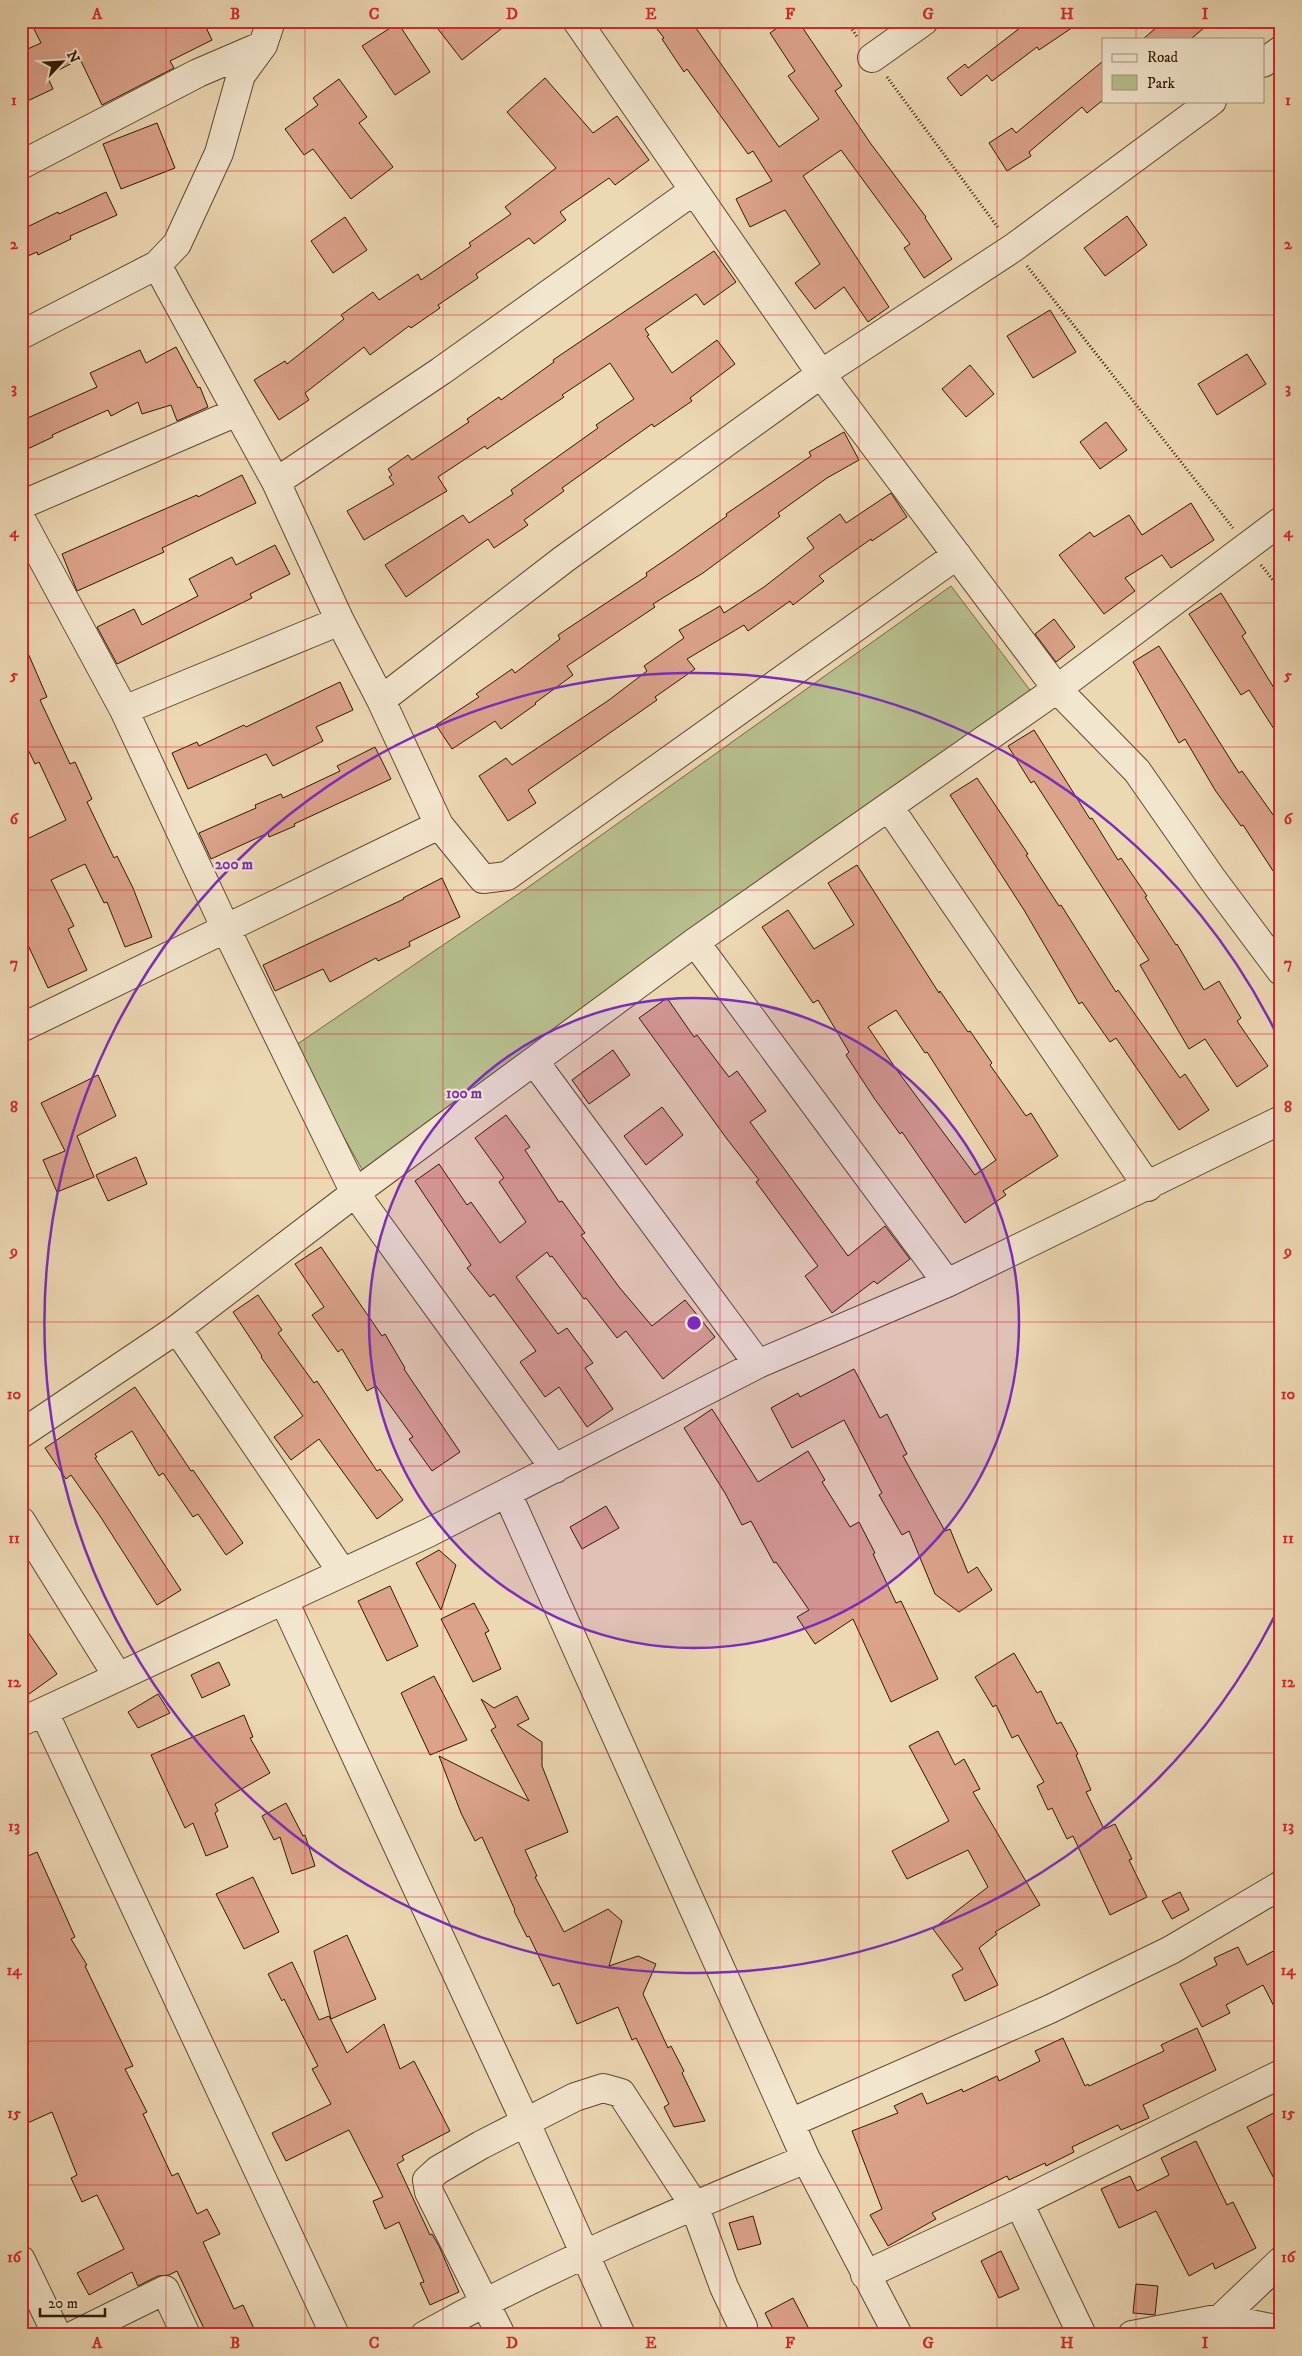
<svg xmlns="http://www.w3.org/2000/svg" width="1302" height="2356" font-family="'IM FELL DW Pica',serif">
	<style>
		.green { fill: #b8bf8e; stroke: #736c47 }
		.building { fill: #dca38b; stroke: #2e1900; fill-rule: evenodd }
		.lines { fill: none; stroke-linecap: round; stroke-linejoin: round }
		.minor-casing { stroke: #5e492d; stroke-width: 30 }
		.path { stroke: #2e1900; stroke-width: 3; stroke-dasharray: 1 2.5; stroke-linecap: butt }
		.minor { stroke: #f3e6ce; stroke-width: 28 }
		.grid { fill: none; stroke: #d62828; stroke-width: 1; stroke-opacity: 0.55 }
		.ring { fill: none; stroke: #7b2cbf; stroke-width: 2.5 }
		.centre { fill: #7b2cbf; stroke: #f3e6ce; stroke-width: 2.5 }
		.ring-label { font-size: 15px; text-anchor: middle; font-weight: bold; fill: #7b2cbf; stroke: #f3e6ce; stroke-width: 4.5; stroke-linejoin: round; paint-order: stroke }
		.neatline { fill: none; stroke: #d62828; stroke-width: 2 }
		.grid-label { font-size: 16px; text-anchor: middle; font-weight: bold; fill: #d62828 }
	</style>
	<rect width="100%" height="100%" fill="#edd8b4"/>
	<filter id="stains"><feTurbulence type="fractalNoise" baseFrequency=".004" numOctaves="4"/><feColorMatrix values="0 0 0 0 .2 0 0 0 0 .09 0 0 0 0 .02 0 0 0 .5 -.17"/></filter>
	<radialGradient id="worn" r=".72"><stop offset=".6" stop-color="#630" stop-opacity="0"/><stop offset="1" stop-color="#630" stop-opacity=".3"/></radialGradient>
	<path class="green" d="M 951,586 L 1039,702 L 372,1187 L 293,1047 L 527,888 Z"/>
	<path class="building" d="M 30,21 L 203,21 L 212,40 L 170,61 L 174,68 L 102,105 L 80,59 L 47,76 L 53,89 L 21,104 L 21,52 L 41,43 Z
		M 449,21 L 511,21 L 462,60 L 438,29 Z
		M 651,21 L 691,21 L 779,147 L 819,119 L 788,76 L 795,71 L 770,33 L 787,21 L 798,21 L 842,86 L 835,91 L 871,144 L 926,217 L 925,218 L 952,259 L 924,278 L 904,248 L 910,244 L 841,150 L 803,176 L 889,307 L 868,322 L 844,287 L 815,309 L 795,283 L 820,264 L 785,210 L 750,227 L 736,199 L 772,181 L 753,151 L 748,154 L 687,69 L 684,72 L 662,39 L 664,38 Z
		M 1029,21 L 1082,21 L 1039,50 L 1037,47 L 992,81 L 987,75 L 961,96 L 947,78 L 965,64 L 968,68 Z
		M 1164,21 L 1212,21 L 1191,39 L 1143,39 Z
		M 398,23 L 430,72 L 395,95 L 362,46 Z
		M 1103,61 L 1103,100 L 1087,113 L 1082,107 L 1029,152 L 1031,156 L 1007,171 L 989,143 L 1012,128 L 1016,133 Z
		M 545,78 L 593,133 L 617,116 L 649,160 L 615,185 L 609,178 L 560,212 L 566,220 L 534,244 L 529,238 L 476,274 L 478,278 L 438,305 L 440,308 L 411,328 L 409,326 L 370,355 L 364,347 L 305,393 L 309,400 L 279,420 L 254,380 L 285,361 L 287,364 L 344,319 L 341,315 L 373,292 L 379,300 L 418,274 L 421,280 L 471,246 L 469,243 L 511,214 L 505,207 L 556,168 L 507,112 Z
		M 339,79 L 367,117 L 359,123 L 393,167 L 351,199 L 313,149 L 304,155 L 285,129 L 318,105 L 313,98 Z
		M 157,123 L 175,168 L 121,189 L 103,144 Z
		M 106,192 L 117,215 L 70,236 L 71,239 L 38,255 L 37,252 L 21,259 L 21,230 L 58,212 L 59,214 Z
		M 1127,216 L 1147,245 L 1105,276 L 1084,248 Z
		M 345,217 L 367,250 L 333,273 L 311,241 Z
		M 714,251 L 736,282 L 704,305 L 696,294 L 645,329 L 649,335 L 647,336 L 672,373 L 717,340 L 735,364 L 690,398 L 692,401 L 654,427 L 652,424 L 562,488 L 564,491 L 524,520 L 528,525 L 494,548 L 488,539 L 406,597 L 385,565 L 463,515 L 469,523 L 513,494 L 511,490 L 598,428 L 596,425 L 634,399 L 610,363 L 562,395 L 564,397 L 527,422 L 487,449 L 485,446 L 438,477 L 447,491 L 364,540 L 347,511 L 394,484 L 389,477 L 392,475 L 388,469 L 408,455 L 412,460 L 469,422 L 467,419 L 499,397 L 501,400 L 554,362 L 553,360 Z
		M 1050,310 L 1076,352 L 1033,378 L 1007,336 Z
		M 176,347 L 198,388 L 200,387 L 208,407 L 177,421 L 171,405 L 142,414 L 138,402 L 111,416 L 108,410 L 52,435 L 53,437 L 21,452 L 21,421 L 97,387 L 90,373 L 140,350 L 146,363 Z
		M 1247,354 L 1266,384 L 1217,415 L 1198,384 Z
		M 970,365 L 994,394 L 966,417 L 942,389 Z
		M 1106,422 L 1127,450 L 1100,469 L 1080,442 Z
		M 844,432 L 859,460 L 827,478 L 778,513 L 780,516 L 703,573 L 653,604 L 655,607 L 567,666 L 573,675 L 535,703 L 536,704 L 501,729 L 495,721 L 452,749 L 436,725 L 479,697 L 476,694 L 512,669 L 515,673 L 560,639 L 558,635 L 647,576 L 646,573 L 674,554 L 727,516 L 726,514 L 811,456 L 809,452 Z
		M 242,475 L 256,503 L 162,548 L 164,552 L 77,591 L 62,554 L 197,495 L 198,497 Z
		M 891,493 L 907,517 L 872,541 L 871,539 L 819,576 L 824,581 L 793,605 L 790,601 L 748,631 L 744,625 L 687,659 L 695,669 L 655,697 L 657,700 L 528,790 L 536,803 L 508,821 L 479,776 L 506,758 L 512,765 L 609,700 L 647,671 L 644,666 L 684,638 L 679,630 L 720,606 L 724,613 L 764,587 L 814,548 L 807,538 L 840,514 L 846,523 Z
		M 1191,503 L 1214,540 L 1171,568 L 1162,555 L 1125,578 L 1135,591 L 1104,614 L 1059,555 L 1090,532 L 1094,537 L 1129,515 L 1142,535 Z
		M 275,545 L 290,574 L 250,594 L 252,598 L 117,664 L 97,627 L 134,609 L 142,625 L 198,596 L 189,579 L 232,557 L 236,565 Z
		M 1221,593 L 1246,633 L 1242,636 L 1274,688 L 1281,684 L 1281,740 L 1249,690 L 1241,695 L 1189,614 Z
		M 1054,619 L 1075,647 L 1056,662 L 1035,634 Z
		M 21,637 L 47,697 L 40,700 L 70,764 L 75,762 L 92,799 L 87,802 L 114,858 L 117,856 L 133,888 L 152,937 L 125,947 L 107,902 L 104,903 L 85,864 L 51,880 L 74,926 L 68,929 L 87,970 L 48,988 L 21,930 L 21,842 L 66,820 L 39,762 L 35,764 L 21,735 Z
		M 1159,646 L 1239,773 L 1242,771 L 1281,826 L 1281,883 L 1243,825 L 1241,826 L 1215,790 L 1185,739 L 1179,743 L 1133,662 Z
		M 340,682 L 353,710 L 316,727 L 323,741 L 273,766 L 266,754 L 188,789 L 172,753 L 197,742 L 199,746 L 244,725 L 246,727 Z
		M 1034,730 L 1090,819 L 1092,818 L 1118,860 L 1121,858 L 1147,896 L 1145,897 L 1176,945 L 1177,944 L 1204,990 L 1219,981 L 1241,1018 L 1237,1021 L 1268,1066 L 1237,1087 L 1205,1039 L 1189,1049 L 1140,965 L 1149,960 L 1034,781 L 1031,783 L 1008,746 Z
		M 375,747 L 391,779 L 294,824 L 295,826 L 269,837 L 268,833 L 211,859 L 199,833 L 256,808 L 255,805 L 281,794 L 283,798 L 340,771 L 337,766 Z
		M 977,778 L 1028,854 L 1026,855 L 1059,906 L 1061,905 L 1116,992 L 1118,990 L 1180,1078 L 1185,1074 L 1209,1110 L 1179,1130 L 1116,1038 L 1110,1042 L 1082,1002 L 1079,1004 L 1024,910 L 950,795 Z
		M 857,865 L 939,993 L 940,991 L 968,1032 L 970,1031 L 992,1063 L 990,1065 L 1026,1116 L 1031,1113 L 1058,1156 L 1003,1191 L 1006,1195 L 965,1223 L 902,1132 L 900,1134 L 874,1098 L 846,1055 L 849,1052 L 818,1000 L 813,1003 L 762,927 L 788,910 L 814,949 L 854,925 L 828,883 ZM 896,1010 L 925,1053 L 927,1052 L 996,1160 L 975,1175 L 896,1069 L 868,1027 Z
		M 442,878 L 460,917 L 409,942 L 410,946 L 378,961 L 376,958 L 330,982 L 323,969 L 275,991 L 263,965 L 404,899 L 403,898 Z
		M 667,998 L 694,1037 L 697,1035 L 729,1077 L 737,1071 L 766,1111 L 750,1122 L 848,1256 L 885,1226 L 910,1259 L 877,1284 L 874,1281 L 832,1313 L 805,1276 L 818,1266 L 756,1182 L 759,1180 L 727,1139 L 639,1018 Z
		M 613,1050 L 630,1075 L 589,1104 L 572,1080 Z
		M 98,1075 L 116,1116 L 77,1136 L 94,1177 L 57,1192 L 43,1160 L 65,1151 L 41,1103 Z
		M 662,1107 L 683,1135 L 646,1165 L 624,1136 Z
		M 506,1115 L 530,1147 L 525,1150 L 559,1202 L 562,1201 L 585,1233 L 581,1235 L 619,1287 L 652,1326 L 685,1300 L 715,1337 L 663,1379 L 626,1331 L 617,1338 L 586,1298 L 584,1299 L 552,1256 L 550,1257 L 547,1252 L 516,1277 L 558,1334 L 567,1328 L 593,1363 L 585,1368 L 613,1409 L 587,1427 L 559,1387 L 545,1397 L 520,1362 L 536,1351 L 494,1294 L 490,1297 L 467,1268 L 471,1265 L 415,1181 L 439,1164 L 467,1205 L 471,1202 L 500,1243 L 526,1222 L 499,1182 L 504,1178 L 475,1138 Z
		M 136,1157 L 147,1184 L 108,1201 L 96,1175 Z
		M 321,1247 L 382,1336 L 385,1334 L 405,1368 L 404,1369 L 460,1452 L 432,1471 L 409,1439 L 413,1437 L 376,1386 L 367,1391 L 342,1349 L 338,1352 L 312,1315 L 324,1307 L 295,1264 Z
		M 258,1295 L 282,1330 L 278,1333 L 314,1383 L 317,1381 L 377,1471 L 380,1469 L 403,1500 L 377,1519 L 319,1439 L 291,1460 L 274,1437 L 303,1416 L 261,1357 L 262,1356 L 233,1312 Z
		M 854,1369 L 880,1418 L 887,1414 L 907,1454 L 903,1456 L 945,1531 L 950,1529 L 968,1573 L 977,1567 L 992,1590 L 959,1612 L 935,1594 L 909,1531 L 902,1535 L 879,1495 L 882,1493 L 844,1420 L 792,1448 L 771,1408 L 798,1393 L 800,1397 Z
		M 135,1387 L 191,1471 L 193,1470 L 243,1543 L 226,1555 L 198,1514 L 193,1517 L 163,1473 L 159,1476 L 132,1431 L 95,1454 L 97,1457 L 95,1458 L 181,1590 L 157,1605 L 100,1516 L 71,1475 L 66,1479 L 45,1448 Z
		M 712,1409 L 758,1482 L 808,1451 L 825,1480 L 822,1482 L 850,1527 L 859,1522 L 875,1553 L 873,1554 L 896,1603 L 901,1601 L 938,1679 L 891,1702 L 853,1619 L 815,1644 L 797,1617 L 809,1610 L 776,1562 L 774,1563 L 751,1521 L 742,1525 L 725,1493 L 684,1428 Z
		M 606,1506 L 619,1528 L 582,1549 L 570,1527 Z
		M 439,1550 L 456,1565 L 441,1610 L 416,1563 Z
		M 390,1586 L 418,1646 L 387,1661 L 358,1601 Z
		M 474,1603 L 489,1631 L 485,1633 L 501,1669 L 473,1682 L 441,1619 Z
		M 21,1622 L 57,1674 L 29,1694 L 21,1682 Z
		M 1014,1653 L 1037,1693 L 1041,1691 L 1057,1724 L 1061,1722 L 1078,1754 L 1076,1755 L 1091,1790 L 1086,1792 L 1104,1829 L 1115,1824 L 1132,1859 L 1129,1860 L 1147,1897 L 1110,1915 L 1073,1836 L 1067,1839 L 1052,1808 L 1048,1810 L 1037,1786 L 1044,1782 L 1018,1735 L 1012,1738 L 996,1705 L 993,1707 L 975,1677 Z
		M 219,1662 L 230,1685 L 202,1698 L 191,1675 Z
		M 434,1676 L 467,1740 L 430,1755 L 401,1693 Z
		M 158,1694 L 170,1713 L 138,1728 L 128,1712 Z
		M 517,1696 L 529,1719 L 517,1725 L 542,1742 L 542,1766 L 568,1832 L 525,1850 L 537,1876 L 535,1877 L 564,1932 L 608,1909 L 622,1921 L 609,1966 L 638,1956 L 656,1964 L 643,1994 L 668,2048 L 671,2046 L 684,2071 L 682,2073 L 705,2121 L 674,2127 L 664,2107 L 669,2104 L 636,2038 L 632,2040 L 618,2007 L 577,2024 L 559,1983 L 553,1986 L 529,1936 L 527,1937 L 514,1911 L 515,1910 L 482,1837 L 475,1841 L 461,1813 L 439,1756 L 529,1801 L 491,1730 L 496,1727 L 481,1699 L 494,1708 Z
		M 244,1715 L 253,1737 L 250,1738 L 270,1773 L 215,1804 L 218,1811 L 215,1813 L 228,1847 L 206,1856 L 193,1823 L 185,1828 L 151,1755 Z
		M 938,1731 L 955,1765 L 964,1759 L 980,1789 L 973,1792 L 1040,1905 L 995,1932 L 997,1934 L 979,1948 L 998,1985 L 965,2001 L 952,1975 L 963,1969 L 933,1929 L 988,1887 L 968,1850 L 907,1879 L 892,1851 L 949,1821 L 909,1746 Z
		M 286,1803 L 303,1836 L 305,1835 L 315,1866 L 292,1874 L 280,1837 L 274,1840 L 262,1816 Z
		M 37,1852 L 75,1937 L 71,1939 L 87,1965 L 85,1966 L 133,2066 L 125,2069 L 147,2112 L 143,2114 L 172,2176 L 178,2173 L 197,2214 L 207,2209 L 220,2234 L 203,2242 L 234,2309 L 243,2305 L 257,2335 L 207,2335 L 177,2271 L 169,2275 L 158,2276 L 138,2286 L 132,2272 L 89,2295 L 77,2273 L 124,2249 L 97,2195 L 82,2202 L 71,2178 L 77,2175 L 52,2112 L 21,2126 L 21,1859 Z
		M 253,1877 L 279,1932 L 244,1949 L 216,1894 Z
		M 1180,1892 L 1189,1910 L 1172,1919 L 1162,1901 Z
		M 347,1935 L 376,1999 L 331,2019 L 314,1951 Z
		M 1238,1947 L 1247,1965 L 1281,1947 L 1281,2020 L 1263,1985 L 1226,2005 L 1230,2013 L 1202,2027 L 1180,1984 L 1217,1965 L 1214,1958 Z
		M 292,1962 L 319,2020 L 329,2016 L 347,2053 L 384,2024 L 400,2069 L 414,2061 L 450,2131 L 402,2156 L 404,2160 L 397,2164 L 430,2235 L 432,2234 L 439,2246 L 459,2292 L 430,2305 L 420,2283 L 424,2282 L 399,2222 L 385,2229 L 373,2201 L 383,2197 L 349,2130 L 286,2161 L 272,2133 L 331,2104 L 312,2069 L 318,2066 L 284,1999 L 282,2001 L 268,1974 Z
		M 1197,2028 L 1216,2070 L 1143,2105 L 1149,2118 L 1121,2130 L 1118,2125 L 1072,2147 L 1074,2152 L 1046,2166 L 1045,2163 L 1009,2180 L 1007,2176 L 932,2213 L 936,2219 L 888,2246 L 870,2215 L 882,2209 L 852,2131 L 898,2113 L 894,2106 L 922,2093 L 927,2104 L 962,2089 L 963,2092 L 997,2076 L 999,2081 L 1040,2061 L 1035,2051 L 1063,2038 L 1085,2086 L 1088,2084 L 1089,2086 L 1164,2051 L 1161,2045 Z
		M 1281,2109 L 1281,2192 L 1247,2127 Z
		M 1196,2141 L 1227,2205 L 1233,2202 L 1256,2248 L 1215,2269 L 1213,2263 L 1189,2276 L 1156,2211 L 1119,2228 L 1101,2189 L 1130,2176 L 1137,2191 L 1169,2175 L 1161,2158 Z
		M 753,2216 L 761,2244 L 738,2250 L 729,2223 Z
		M 1001,2251 L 1019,2289 L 999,2298 L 981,2261 Z
		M 1136,2284 L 1158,2286 L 1155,2315 L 1133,2313 Z
		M 793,2298 L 808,2327 L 793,2335 L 776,2335 L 765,2313 Z"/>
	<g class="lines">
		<defs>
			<path id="minor" d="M 577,21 L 821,374 L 1057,689 L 1137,771 L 1213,880 L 1281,971
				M 872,58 L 924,21
				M 1263,63 L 1281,50
				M 21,165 L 198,73 L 261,46
				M 157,265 L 276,482 L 340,621 L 381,700 L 439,825 L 483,879 L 507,876 L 957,555
				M 21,335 L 157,265 L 177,244 L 219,153 L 241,75 L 263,45 L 271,21
				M 276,482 L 441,371 L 693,191
				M 21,505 L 237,412
				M 21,519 L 124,710 L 226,929 L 355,1193 L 555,1469
				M 381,700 L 564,559 L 821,374 L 1013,248 L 1212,101
				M 124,710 L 340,621
				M 889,807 L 1148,1187
				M 695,942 L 947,1283
				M 21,1028 L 439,825
				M 534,1061 L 758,1364
				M 177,1329 L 342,1572
				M 21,1434 L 177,1329 L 355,1193 L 534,1061 L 695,942 L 1057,689 L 1281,521
				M 507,1493 L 806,2159 L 898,2335
				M 21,1521 L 118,1677
				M 284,1601 L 526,2123 L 621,2335
				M 44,1712 L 335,2335
				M 21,1722 L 428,1533 L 758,1364 L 947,1283 L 1281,1120
				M 790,2123 L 1050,2009 L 1171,1950 L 1281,1885
				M 1019,2203 L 1281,2074
				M 21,2260 L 57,2335
				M 865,2275 L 1019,2203 L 1082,2335
				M 1221,2318 L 1281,2261
				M 74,2335 L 165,2290 L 186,2335
				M 425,2335 C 547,2267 677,2212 806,2159
				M 501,2335 L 429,2192 L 427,2180 L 438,2170 L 481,2145 L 575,2097 L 603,2088 L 621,2093 L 694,2205 L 724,2287 L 743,2327 L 742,2335
				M 1132,2335 L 1221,2318 L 1281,2330"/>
		</defs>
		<use href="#minor" class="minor-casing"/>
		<path class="path" d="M 846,21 L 858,38
			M 887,77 L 999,229
			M 1027,266 L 1233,528
			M 1261,565 L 1281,590"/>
		<use href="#minor" class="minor"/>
	</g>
	<path class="grid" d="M 166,21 L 166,2335M 305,21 L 305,2335M 443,21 L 443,2335M 582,21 L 582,2335M 720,21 L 720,2335M 859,21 L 859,2335M 997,21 L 997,2335M 1136,21 L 1136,39M 1136,101 L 1136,2335M 21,171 L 1281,171M 21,315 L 1281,315M 21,459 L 1281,459M 21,603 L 1281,603M 21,747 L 1281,747M 21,890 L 1281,890M 21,1034 L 1281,1034M 21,1178 L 1281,1178M 21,1322 L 1281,1322M 21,1466 L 1281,1466M 21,1609 L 1281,1609M 21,1753 L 1281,1753M 21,1897 L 1281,1897M 21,2041 L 1281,2041M 21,2185 L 1281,2185"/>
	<circle cx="694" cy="1323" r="325" fill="#7b2cbf" fill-opacity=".12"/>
	<g class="ring">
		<circle cx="694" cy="1323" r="325"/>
		<path d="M1281 1603A650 650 0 1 1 1281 1043"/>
	</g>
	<circle cx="694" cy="1323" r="8" class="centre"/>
	<g class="ring-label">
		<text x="234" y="869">200 m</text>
		<text x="464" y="1098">100 m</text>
	</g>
	<rect width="1302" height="2356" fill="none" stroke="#edd8b4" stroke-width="55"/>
	<rect x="1102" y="38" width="162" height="65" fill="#f3e6ce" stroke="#a4947c"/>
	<rect x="1112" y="54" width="25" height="8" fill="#f3e6ce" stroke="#a4947c"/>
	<text x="1147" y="62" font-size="15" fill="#2e1900">Road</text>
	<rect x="1112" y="75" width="25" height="15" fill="#b8bf8e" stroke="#a4947c"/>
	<text x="1147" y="88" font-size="15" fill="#2e1900">Park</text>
	<g transform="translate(62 62) rotate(65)" stroke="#f3e6ce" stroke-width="4" paint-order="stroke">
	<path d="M0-4L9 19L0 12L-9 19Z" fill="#2e1900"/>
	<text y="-8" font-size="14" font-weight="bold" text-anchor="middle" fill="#2e1900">N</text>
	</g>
	<path d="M40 2308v8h65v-8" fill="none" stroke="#2e1900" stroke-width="2.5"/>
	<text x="48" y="2308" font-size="15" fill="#2e1900" stroke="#f3e6ce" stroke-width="4" paint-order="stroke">20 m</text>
	<rect x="28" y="28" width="1246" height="2300" class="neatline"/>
	<g class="grid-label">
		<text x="97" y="19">A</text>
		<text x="235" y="19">B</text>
		<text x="374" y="19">C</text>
		<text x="512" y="19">D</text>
		<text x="651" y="19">E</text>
		<text x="790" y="19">F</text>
		<text x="928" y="19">G</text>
		<text x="1067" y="19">H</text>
		<text x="1205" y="19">I</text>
		<text x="14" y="105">1</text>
		<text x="1288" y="105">1</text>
		<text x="14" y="249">2</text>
		<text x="1288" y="249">2</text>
		<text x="14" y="393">3</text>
		<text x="1288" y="393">3</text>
		<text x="14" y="537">4</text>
		<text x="1288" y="537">4</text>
		<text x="14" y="680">5</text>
		<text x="1288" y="680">5</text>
		<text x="14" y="824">6</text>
		<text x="1288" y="824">6</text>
		<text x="14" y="968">7</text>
		<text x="1288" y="968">7</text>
		<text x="14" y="1112">8</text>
		<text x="1288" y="1112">8</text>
		<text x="14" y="1256">9</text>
		<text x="1288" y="1256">9</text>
		<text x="14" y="1399">10</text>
		<text x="1288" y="1399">10</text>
		<text x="14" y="1543">11</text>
		<text x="1288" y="1543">11</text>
		<text x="14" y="1687">12</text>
		<text x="1288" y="1687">12</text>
		<text x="14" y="1831">13</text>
		<text x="1288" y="1831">13</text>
		<text x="14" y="1975">14</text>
		<text x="1288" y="1975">14</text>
		<text x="14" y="2118">15</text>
		<text x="1288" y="2118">15</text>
		<text x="14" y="2262">16</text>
		<text x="1288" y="2262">16</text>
		<text x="97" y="2348">A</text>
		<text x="235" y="2348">B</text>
		<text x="374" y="2348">C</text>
		<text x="512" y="2348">D</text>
		<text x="651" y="2348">E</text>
		<text x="790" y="2348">F</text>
		<text x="928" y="2348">G</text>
		<text x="1067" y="2348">H</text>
		<text x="1205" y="2348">I</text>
	</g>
	<rect width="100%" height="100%" filter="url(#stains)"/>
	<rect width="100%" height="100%" fill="url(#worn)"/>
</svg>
